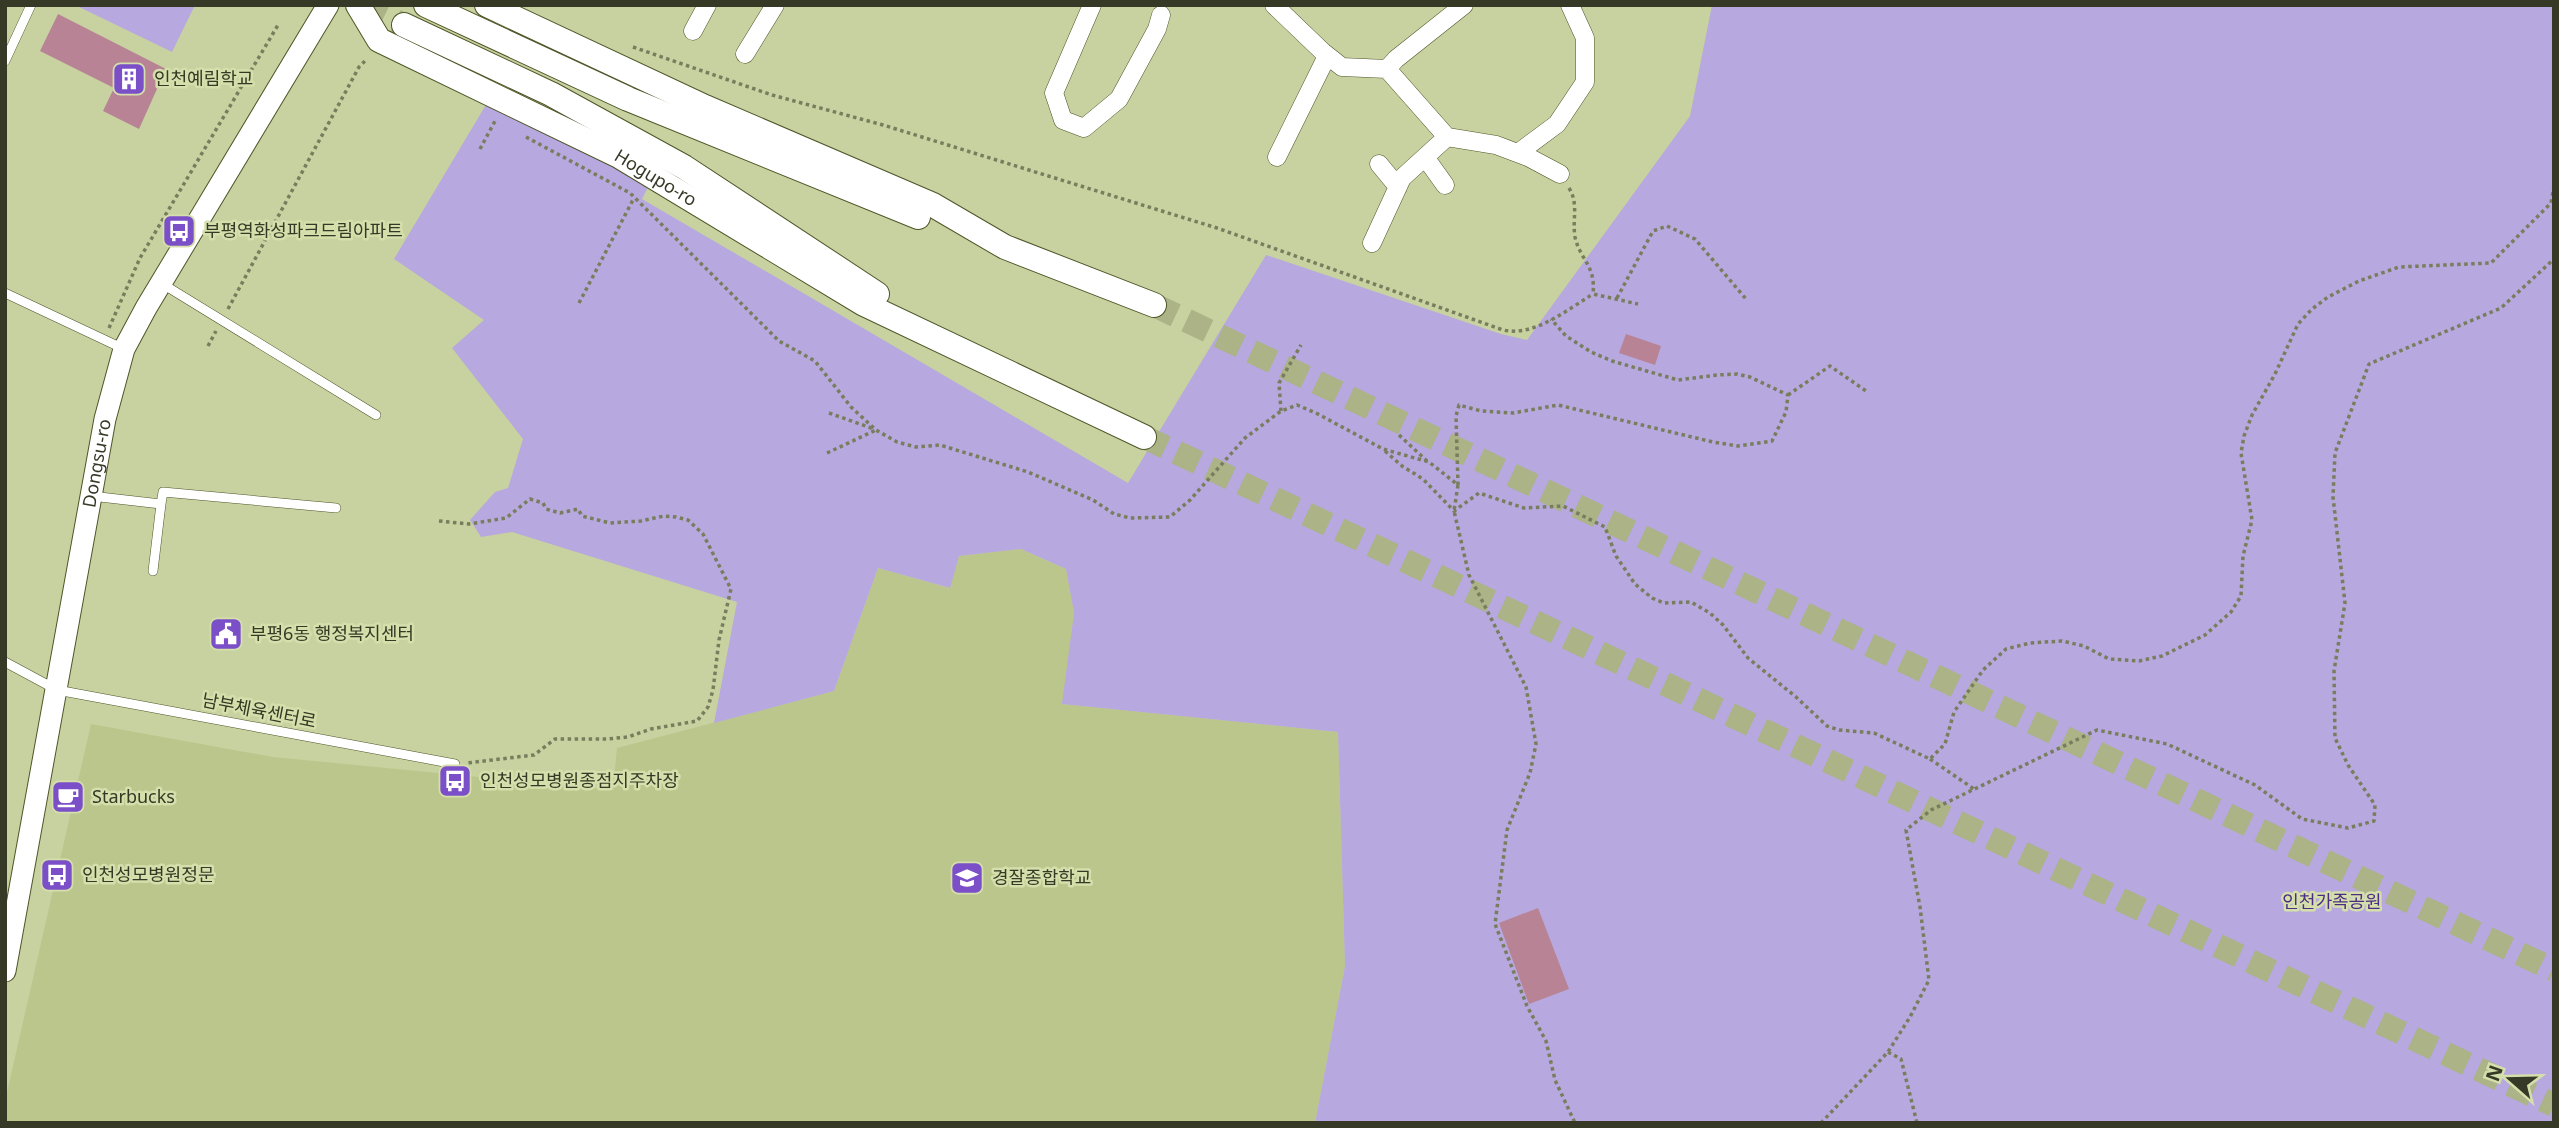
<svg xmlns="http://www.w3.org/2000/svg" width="2559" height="1128" font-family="'Noto Sans','Noto Sans KR',sans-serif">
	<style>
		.built { fill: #bbc68c }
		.green { fill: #b7a8df }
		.building { fill: #b78395 }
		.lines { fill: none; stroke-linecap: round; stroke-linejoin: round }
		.secondary-tunnel { stroke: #abb387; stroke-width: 24; stroke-dasharray: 24 12; stroke-linecap: butt }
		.service-casing { stroke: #4e5527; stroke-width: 10 }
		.minor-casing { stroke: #4e5527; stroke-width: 19 }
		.tertiary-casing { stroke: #4e5527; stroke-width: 23 }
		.secondary-casing { stroke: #4e5527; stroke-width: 26 }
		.path { stroke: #787e5d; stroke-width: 3.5; stroke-dasharray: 3.5 3.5; stroke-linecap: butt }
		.service { stroke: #fff; stroke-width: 9 }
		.minor { stroke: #fff; stroke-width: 18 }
		.tertiary { stroke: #fff; stroke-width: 21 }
		.secondary { stroke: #fff; stroke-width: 24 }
		.labels { text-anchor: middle; stroke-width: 5; stroke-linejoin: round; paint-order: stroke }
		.poi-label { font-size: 18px; fill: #353925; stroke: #d5dfac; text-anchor: start }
		.street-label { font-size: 18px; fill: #353925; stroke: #d5dfac }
		.park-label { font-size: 18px; fill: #4d2d83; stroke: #d5dfac }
	</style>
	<rect width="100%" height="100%" fill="#c8d2a0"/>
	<path class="built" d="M 1021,549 L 1066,569 L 1074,613 L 1063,704 L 1338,732 L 1345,966 L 1315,1123 L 5,1123 L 5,1101 L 91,724 L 273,757 L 613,790 L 617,748 L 834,691 L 878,568 L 949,588 L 959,556 Z"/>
	<path class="green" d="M 75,5 L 195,5 L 172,52 Z
		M 1712,5 L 2554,5 L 2554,1123 L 1315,1123 L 1345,966 L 1338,732 L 1062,704 L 1074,613 L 1066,569 L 1021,549 L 959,556 L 950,588 L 878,568 L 834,691 L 714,723 L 737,602 L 512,532 L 481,537 L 470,520 L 495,492 L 508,488 L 523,439 L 452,348 L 484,320 L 394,259 L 490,98 L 650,183 L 642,199 L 1128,483 L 1266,255 L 1501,334 L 1527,340 L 1690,116 Z"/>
	<path class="building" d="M 58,14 L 166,69 L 139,129 L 103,111 L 114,88 L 40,51 Z
		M 1626,334 L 1661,346 L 1655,365 L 1619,353 Z
		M 1538,908 L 1569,989 L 1529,1004 L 1499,923 Z"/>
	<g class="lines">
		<path class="secondary-tunnel" d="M 363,5 L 404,25
			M 1154,305 L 2554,970
			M 1144,437 L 2554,1105"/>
		<defs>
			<path id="service" d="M 5,61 L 31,5
				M 161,283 L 376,415
				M 5,293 L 124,349
				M 91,496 L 161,504 L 163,492 L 336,508
				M 153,571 L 161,504
				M 5,662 L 57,690 L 455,764"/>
			<path id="minor" d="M 1092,5 L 1054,93 L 1063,120 L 1084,128 L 1119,99 L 1157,29 L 1161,15
				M 1274,5 L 1323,52 L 1342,67 L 1387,69 L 1396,59 L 1464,5
				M 693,31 L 707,5
				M 745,54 L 775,5
				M 1447,137 L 1496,145 L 1528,157 L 1560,174
				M 1518,153 L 1557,124 L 1585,82 L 1585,38 L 1570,5
				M 1277,157 L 1327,56
				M 1425,157 L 1445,185
				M 1379,164 L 1398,187
				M 1372,243 L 1402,178 L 1447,137 L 1387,69"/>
			<g id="tertiary">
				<path id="s1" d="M 5,971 L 105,419 L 124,349 L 146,308 L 328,5"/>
			</g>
			<g id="secondary">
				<path id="s2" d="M 358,5 L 379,40 L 619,156 L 864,304 L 1144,437"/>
				<path d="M 426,5 L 628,99 L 918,217"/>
				<path d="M 487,5 L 705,107 L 933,205 L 1005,247 L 1154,305"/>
				<path d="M 404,25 L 551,94 L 684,167 L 877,294"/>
			</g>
		</defs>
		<use href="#service" class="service-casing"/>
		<use href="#minor" class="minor-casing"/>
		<use href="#tertiary" class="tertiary-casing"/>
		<use href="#secondary" class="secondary-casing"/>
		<path class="path" d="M 633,47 L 772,95 L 883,125 L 1217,228 L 1503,330 C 1534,337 1567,310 1593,294
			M 526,137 L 630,193 L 779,341 L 815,361 L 851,407 L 876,430 L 897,442 L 916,447 L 940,445 L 1028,472 L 1093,500 L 1114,514 L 1130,518 L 1170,517 L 1190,500 L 1245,438 L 1281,411 L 1297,405 L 1316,413 L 1383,449 L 1429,462 L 1458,485 L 1454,511 L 1469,575 L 1526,687 L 1536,744 L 1530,773 L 1507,830 L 1495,924 L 1527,1006 L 1546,1041 L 1555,1080 L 1575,1123
			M 480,149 L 495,121
			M 1569,188 C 1579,204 1572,219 1575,237 C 1580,260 1596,265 1593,294 L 1638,304
			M 1617,298 L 1653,231 L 1667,226 L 1695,239 L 1746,299
			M 579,303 L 634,198
			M 228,309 L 359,67 L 367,59
			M 109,328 L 140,258 L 278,25
			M 208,346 L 216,331
			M 1788,395 L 1830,366 L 1866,391
			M 1281,411 L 1279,383 L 1301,345
			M 829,413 L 874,429
			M 1399,435 L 1427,461
			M 1385,451 L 1402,466 L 1423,479 L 1454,511 L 1479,493 L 1524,508 L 1563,506 L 1605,527 L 1616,556 L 1635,584 L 1652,598 L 1664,603 L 1691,602 L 1710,613 L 1723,625 L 1748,658 L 1796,697 L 1827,726 L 1839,730 L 1874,733 L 1930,759 L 1945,744 L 1954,712 L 1983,670 L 2006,649 L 2030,643 L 2062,641 L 2084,646 L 2109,659 L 2139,661 L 2162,656 L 2205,635 L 2231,612 L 2241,596 L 2243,556 L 2252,520 L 2241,453 L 2244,436 L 2252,415 L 2275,374 L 2298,324 L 2312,309 L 2328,297 L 2359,281 L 2399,267 L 2491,263 L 2551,203 L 2554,186
			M 827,453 L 876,430
			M 1458,485 L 1456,416 L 1459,405 L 1481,411 L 1513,413 L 1558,405 L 1713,442 L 1738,446 L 1772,441 L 1786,412 L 1788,395 L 1750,377 L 1737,374 L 1717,375 L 1678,380 L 1612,361 L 1591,352 L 1566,336 L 1551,319
			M 439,521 L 469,524 L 506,518 L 530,499 L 543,503 L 546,509 L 560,513 L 578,509 L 582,516 L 610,523 L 641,521 L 664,516 L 676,517 L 688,520 L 703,534 L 731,589 L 719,640 L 713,690 L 708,707 L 697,721 L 651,729 L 628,737 L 607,739 L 555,739 L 534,755 L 467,763
			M 1930,759 L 1974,789
			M 1888,1052 L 1901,1059 L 1917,1123
			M 1821,1123 L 1888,1052 L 1910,1017 L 1929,980 L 1920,907 L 1906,830 L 1931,810 L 2097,730 L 2167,744 L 2255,785 L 2302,819 L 2348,828 L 2374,821 L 2375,805 L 2348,765 L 2335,738 L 2334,671 L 2345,603 L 2333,497 L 2335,453 L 2369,364 L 2501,308 L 2554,259"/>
		<use href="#service" class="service"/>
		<use href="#minor" class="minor"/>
		<use href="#tertiary" class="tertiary"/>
		<use href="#secondary" class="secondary"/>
	</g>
	<defs>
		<symbol id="building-square" viewBox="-11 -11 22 22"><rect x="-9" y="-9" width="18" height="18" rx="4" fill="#7b4fc7" stroke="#d5dfac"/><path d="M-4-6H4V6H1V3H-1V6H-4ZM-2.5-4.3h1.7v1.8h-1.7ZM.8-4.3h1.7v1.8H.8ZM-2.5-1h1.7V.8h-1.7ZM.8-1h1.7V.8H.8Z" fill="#fff"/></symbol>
		<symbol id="bus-square" viewBox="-11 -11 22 22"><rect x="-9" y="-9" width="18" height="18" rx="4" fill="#7b4fc7" stroke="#d5dfac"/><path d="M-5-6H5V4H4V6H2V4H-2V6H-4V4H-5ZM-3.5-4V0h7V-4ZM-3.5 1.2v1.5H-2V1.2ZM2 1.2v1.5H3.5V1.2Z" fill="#fff"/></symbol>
		<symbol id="civic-square" viewBox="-11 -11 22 22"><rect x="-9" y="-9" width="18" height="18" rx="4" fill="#7b4fc7" stroke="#d5dfac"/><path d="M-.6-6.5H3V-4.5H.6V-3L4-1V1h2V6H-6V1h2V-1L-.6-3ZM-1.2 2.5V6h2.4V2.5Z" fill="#fff"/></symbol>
		<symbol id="cafe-square" viewBox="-11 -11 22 22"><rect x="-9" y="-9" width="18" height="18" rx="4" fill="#7b4fc7" stroke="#d5dfac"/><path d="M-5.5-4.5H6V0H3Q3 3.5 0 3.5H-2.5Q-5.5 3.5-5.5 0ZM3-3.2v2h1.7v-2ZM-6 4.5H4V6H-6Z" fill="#fff"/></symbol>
		<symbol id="school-square" viewBox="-11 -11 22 22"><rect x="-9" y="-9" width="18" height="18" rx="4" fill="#7b4fc7" stroke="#d5dfac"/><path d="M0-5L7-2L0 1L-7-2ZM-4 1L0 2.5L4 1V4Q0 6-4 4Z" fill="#fff"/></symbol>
	</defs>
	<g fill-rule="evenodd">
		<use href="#building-square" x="110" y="60" width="38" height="38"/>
		<use href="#bus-square" x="160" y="212" width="38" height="38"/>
		<use href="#civic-square" x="207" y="615" width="38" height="38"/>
		<use href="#bus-square" x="436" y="762" width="38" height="38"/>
		<use href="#cafe-square" x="49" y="778" width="38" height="38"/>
		<use href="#bus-square" x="38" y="856" width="38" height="38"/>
		<use href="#school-square" x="948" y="859" width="38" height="38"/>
	</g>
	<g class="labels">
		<g class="poi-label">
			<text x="154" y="85">인천예림학교</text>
			<text x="204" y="237">부평역화성파크드림아파트</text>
			<text x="250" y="640">부평6동 행정복지센터</text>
			<text x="480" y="787">인천성모병원종점지주차장</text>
			<text x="92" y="803">Starbucks</text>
			<text x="82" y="881">인천성모병원정문</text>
			<text x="992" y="884">경잘종합학교</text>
		</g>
		<g class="street-label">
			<text dy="6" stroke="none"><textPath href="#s2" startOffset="350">Hogupo-ro</textPath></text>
			<text dy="6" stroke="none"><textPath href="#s1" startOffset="516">Dongsu-ro</textPath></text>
			<text transform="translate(259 711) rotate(11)" y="6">남부체육센터로</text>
		</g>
		<g class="park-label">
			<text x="2332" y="908">인천가족공원</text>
		</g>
	</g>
	<rect width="2559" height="1128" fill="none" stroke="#353925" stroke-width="14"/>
	<g transform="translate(2510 1079) rotate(290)" stroke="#d5dfac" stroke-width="5" paint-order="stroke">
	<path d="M0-5L12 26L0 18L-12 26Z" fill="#353925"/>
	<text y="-10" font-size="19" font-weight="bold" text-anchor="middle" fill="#353925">N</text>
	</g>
</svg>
